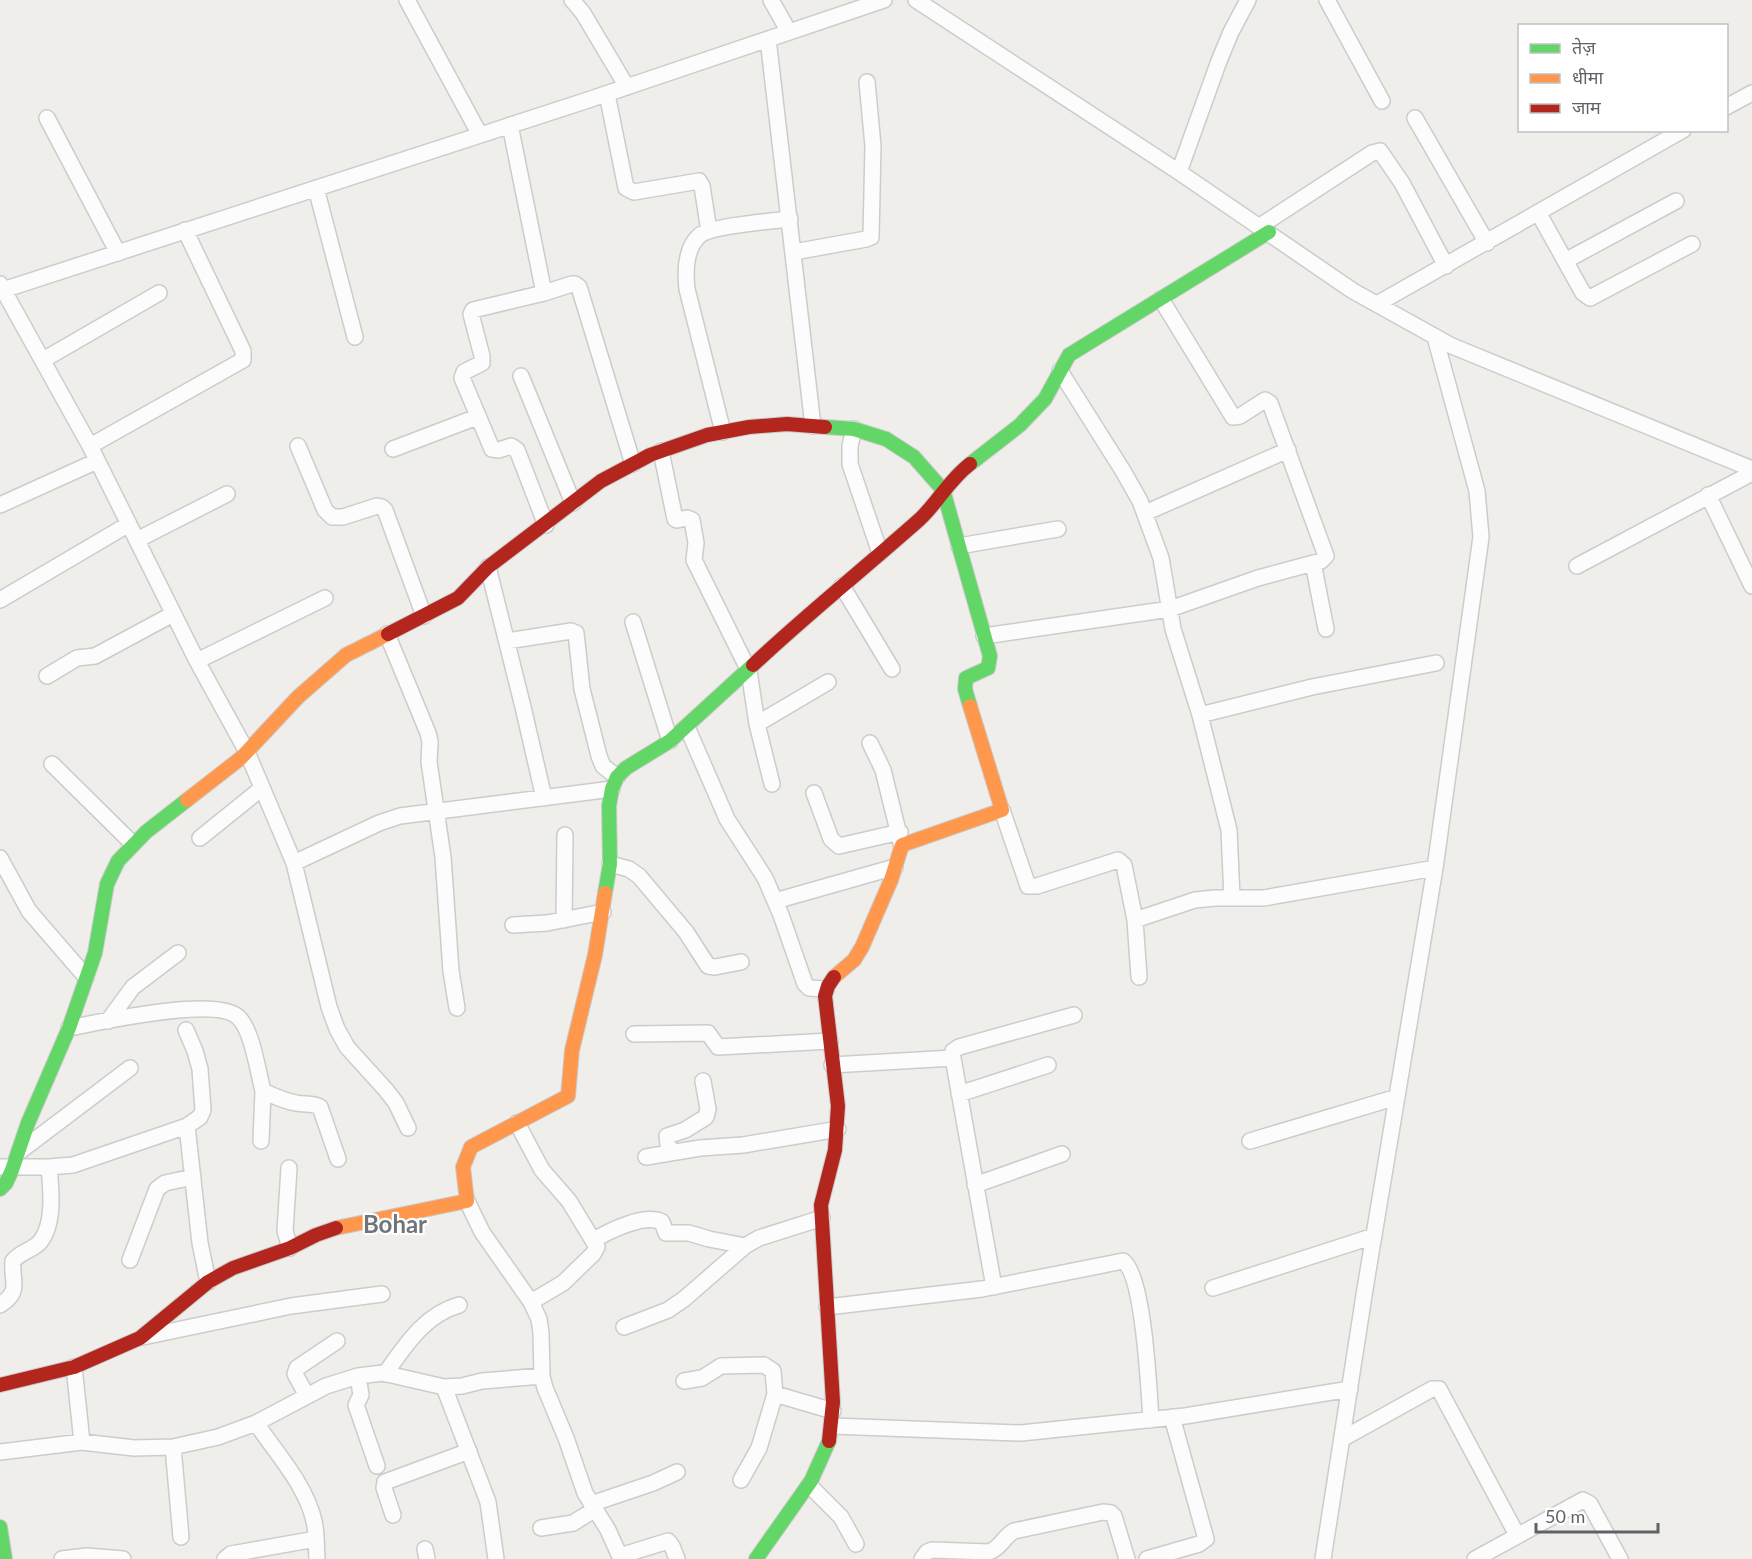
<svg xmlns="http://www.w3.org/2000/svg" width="1752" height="1559" font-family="Lato,'Noto Sans Devanagari',sans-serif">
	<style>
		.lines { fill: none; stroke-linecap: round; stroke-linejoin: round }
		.street-casing { stroke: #cbcccc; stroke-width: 18 }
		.fast-casing { stroke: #cacacb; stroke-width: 16 }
		.slow-casing { stroke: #cacacb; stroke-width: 16 }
		.jam-casing { stroke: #cacacb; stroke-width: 16 }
		.street { stroke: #fdfcfc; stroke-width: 15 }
		.fast { stroke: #63d668; stroke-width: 14 }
		.slow { stroke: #ff974d; stroke-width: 14 }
		.jam { stroke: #b3261e; stroke-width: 14 }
		.labels { text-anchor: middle; stroke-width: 4.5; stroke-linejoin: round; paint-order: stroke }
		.quarter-label { font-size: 24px; font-weight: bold; fill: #70757a; stroke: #fff }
	</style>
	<rect width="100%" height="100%" fill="#efeeea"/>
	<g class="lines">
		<defs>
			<path id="street" d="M 407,0 L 480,135
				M 572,0 L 583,13 L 627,87
				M 771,0 L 789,32
				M 916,0 L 1179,172 L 1353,291 L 1452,346 L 1752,469
				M 1327,0 L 1382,101
				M 768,39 L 813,426
				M 607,94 L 626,188 L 634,192 L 699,181 L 702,186 L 709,231
				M 1726,107 L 1752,93
				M 47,118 L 118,253
				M 1415,118 L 1487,243
				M 510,125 L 544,293 L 572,284 L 575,284 L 579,287 L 633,464
				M 1179,172 L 1219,61 L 1231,32 L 1248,0
				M 316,188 L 355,337
				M 1539,214 L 1583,293 L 1590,298 L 1692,244
				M 1260,226 L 1372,153 L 1380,151 L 1402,183 L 1446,266
				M 794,252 L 866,239 L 871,237 L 873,146 L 867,82
				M 1565,261 L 1676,201
				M 0,284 L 90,446 L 197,661 L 247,752 L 294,863 L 329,1007 L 337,1029 L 347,1047 L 386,1090 L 396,1103 L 408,1128
				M 0,291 L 585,101 L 884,0
				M 544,293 L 473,310 L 471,314 L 482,356 L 482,363 L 464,372 L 462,378 L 492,449 L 499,450 L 511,446 L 517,450 L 546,525
				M 1377,304 L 1683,130
				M 43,360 L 159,293
				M 1060,371 L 1123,471 L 1140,501 L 1161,558 L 1173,629 L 1200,715 L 1229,830 L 1232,898
				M 521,376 L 573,503
				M 854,429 L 850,446 L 850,464 L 880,553
				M 723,432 L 687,289 C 685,271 685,249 699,236 C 709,226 773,221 790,219
				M 90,446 L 243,360 L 243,351 L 185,230
				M 298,446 L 325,510 L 332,517 L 343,517 L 377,506 L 382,507 L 385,510 L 424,616
				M 393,449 L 477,417
				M 661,451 L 675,519 L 677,520 L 687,518 L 692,520 L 696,543 L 694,560 L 749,671 L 757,724 L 772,784
				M 1708,495 L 1752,586
				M 0,505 L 97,461
				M 1145,513 L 1288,450
				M 137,540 L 227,494
				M 959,546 L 1058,529
				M 1313,563 L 1326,629
				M 1577,566 L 1752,473
				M 488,567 L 523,707 L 544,798
				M 842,586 L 892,669
				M 0,600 L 129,524
				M 633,622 L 670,741
				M 387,634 L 428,733 L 430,742 L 429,762 L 443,857 L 451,971 L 457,1008
				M 984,636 L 1170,609 L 1258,578 L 1321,561 L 1326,556 L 1270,403 L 1265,400 L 1240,416 L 1233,417 L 1161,299
				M 507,641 L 571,631 L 576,633 L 582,689 L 599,756 L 603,766 L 617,777
				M 197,661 L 325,598
				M 47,676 L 77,658 L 95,656 L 173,614
				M 1200,715 L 1312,687 L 1436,663
				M 757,724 L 828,682
				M 687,727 L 727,819 L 765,878 L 781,915 L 805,984 L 809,988 L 826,989
				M 870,743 L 883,770 L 901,843
				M 52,764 L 133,844
				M 814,793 L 831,839 L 839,846 L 900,832
				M 1002,810 L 1028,886 L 1037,886 L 1118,860 L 1124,865 L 1135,920 L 1195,900 L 1215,898 L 1264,898 L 1435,868
				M 200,838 L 262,788
				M 0,858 L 29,911 L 86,977
				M 294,863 L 379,823 L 400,816 L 612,789
				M 610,864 L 629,869 L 639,876 L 686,932 L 708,966 L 715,967 L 741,962
				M 775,901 L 895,867
				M 564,920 L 565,835
				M 1135,920 L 1139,977
				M 513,925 L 547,923 L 603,912
				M 108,1021 L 133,987 L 178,953
				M 69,1028 C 100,1022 215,996 238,1017 C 252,1029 258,1072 263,1091 C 274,1096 284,1101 296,1103 C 305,1105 313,1103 320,1107 L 338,1159
				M 186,1030 L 195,1051 L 200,1069 L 203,1110 L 200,1117 L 187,1126
				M 634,1034 L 708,1033 L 718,1047 L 830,1041
				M 953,1058 L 953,1051 L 959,1047 L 1074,1015
				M 832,1065 L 953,1058 L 994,1287
				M 959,1094 L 1048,1065
				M 517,1123 L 542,1170 L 569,1201 L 597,1247 L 593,1254 L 563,1283 L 531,1302
				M 261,1141 L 263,1091
				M 1250,1141 L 1397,1097
				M 19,1152 L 130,1068
				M 669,1153 L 667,1136 L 685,1130 L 706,1117 L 708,1109 L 703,1081
				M 646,1157 L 700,1148 L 743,1145 L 838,1129
				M 0,1167 L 49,1167 L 73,1165 L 187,1126 L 200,1243 L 208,1282
				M 289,1168 L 285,1231 L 290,1248
				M 975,1185 L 1062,1154
				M 467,1201 L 482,1232 L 531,1302 L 539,1319 L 541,1333 L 542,1376 L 545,1388 L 566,1438 L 585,1493 L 608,1530 L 621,1559
				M 594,1240 C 609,1231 645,1213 662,1222 L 666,1233 L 689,1233 L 709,1239 L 745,1246
				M 130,1260 L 157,1189 L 165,1183 L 193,1177
				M 1213,1288 L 1374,1236
				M 0,1305 C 22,1291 11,1282 13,1261 C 20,1252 33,1250 40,1242 C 55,1224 51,1189 49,1167
				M 827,1307 L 982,1289 L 1123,1261 C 1144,1275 1149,1392 1151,1420
				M 624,1327 L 668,1310 L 684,1299 L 745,1246 L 759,1238 L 822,1218
				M 143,1337 L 291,1306 L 382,1294
				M 74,1367 L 82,1442
				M 385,1374 C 405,1346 424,1315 459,1305
				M 358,1376 L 361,1395 L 356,1405 L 377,1466
				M 684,1381 L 702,1378 L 721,1366 L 764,1365 L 773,1371 L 775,1394 L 833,1411
				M 444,1387 L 488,1502 L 496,1559
				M 307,1396 L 295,1374 L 297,1368 L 337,1341
				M 256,1423 C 276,1453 306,1485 314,1521 C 317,1533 316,1547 317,1559
				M 833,1426 L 1021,1433 L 1185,1416 L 1350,1389
				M 1342,1439 L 1432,1389 L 1439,1389 L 1517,1535
				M 173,1447 L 181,1537
				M 0,1452 L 82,1442 L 134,1448 L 173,1447 L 218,1437 L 256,1423 L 326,1386 L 358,1376 L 383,1373 L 444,1387 L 462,1386 L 482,1381 L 542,1376
				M 741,1480 L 759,1448 L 775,1394
				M 809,1485 L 841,1517 L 856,1544
				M 591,1504 L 653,1483 L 677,1472
				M 393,1515 L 384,1488 L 385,1482 L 469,1451
				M 541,1528 L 573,1523 L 594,1510
				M 425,1549 L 427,1559
				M 620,1556 L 668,1541 L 672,1546 L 677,1559
				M 62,1559 L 87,1556 L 123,1559
				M 225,1559 L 231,1554 L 316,1539
				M 922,1559 L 927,1552 L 932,1550 L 989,1552 C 1001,1548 1004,1536 1014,1531 L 1103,1512 L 1111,1513 L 1114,1516 L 1127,1559
				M 1147,1559 L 1199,1544 L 1206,1539 L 1172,1417
				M 1323,1559 L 1365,1289 L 1435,868 L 1481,537 L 1477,491 L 1435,337
				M 1475,1559 L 1583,1500 L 1590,1504 L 1620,1559"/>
			<path id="fast" d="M 825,427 L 854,429 L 886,439 L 914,457 L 943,490 L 990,656 L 988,668 L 966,678 L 965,689 L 970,706
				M 970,464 L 1020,425 L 1045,399 L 1069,355 L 1269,232
				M 605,893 L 610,864 L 609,806 L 612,789 L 617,777 L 626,768 L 670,741 L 753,665
				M 0,1189 L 6,1183 L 12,1170 L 28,1123 L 69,1028 L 95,953 L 107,884 L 118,861 L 146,832 L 187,800
				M 0,1527 L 5,1559
				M 756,1559 L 811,1481 L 829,1441"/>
			<path id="slow" d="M 187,800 L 241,758 L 298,697 L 346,655 L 388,634
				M 834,977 L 854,960 L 862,947 L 891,880 L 902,845 L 1002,810 L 970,706
				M 336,1228 L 467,1201 L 463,1167 L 471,1147 L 568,1096 L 572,1050 L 595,955 L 605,893"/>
			<path id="jam" d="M 388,634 L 458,598 L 488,567 L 601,481 L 650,455 L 707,435 L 749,427 L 787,424 L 825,427
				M 753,665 C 807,614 865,568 920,519 C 938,502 949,480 970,464
				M 0,1385 L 74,1367 L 140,1338 L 208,1282 L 233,1268 L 290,1248 L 316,1235 L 336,1228
				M 829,1441 L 833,1402 L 821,1205 L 835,1150 L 838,1106 L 825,996 L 828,986 L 834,977"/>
		</defs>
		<use href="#street" class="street-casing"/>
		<use href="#fast" class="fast-casing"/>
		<use href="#slow" class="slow-casing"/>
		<use href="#jam" class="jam-casing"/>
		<use href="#street" class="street"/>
		<use href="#fast" class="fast"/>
		<use href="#slow" class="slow"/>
		<use href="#jam" class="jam"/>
	</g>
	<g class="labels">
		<g class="quarter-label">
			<text x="395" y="1233">Bohar</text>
		</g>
	</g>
	<rect x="1518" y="24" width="210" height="108" fill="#ffffff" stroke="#bfc1c3" stroke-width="1.5"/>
	<rect x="1530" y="44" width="30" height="9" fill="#63d668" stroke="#bfc1c3" stroke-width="1.5"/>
	<text x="1572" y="54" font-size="18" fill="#5f6368">तेज़</text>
	<rect x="1530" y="74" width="30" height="9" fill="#ff974d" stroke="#bfc1c3" stroke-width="1.5"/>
	<text x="1572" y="84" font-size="18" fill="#5f6368">धीमा</text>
	<rect x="1530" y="104" width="30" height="9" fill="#b3261e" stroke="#bfc1c3" stroke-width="1.5"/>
	<text x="1572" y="114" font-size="18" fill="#5f6368">जाम</text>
	<path d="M1536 1523v9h122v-9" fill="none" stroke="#5f6368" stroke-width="3"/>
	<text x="1545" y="1523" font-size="18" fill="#5f6368" stroke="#ffffff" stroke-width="4.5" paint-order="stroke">50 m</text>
</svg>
